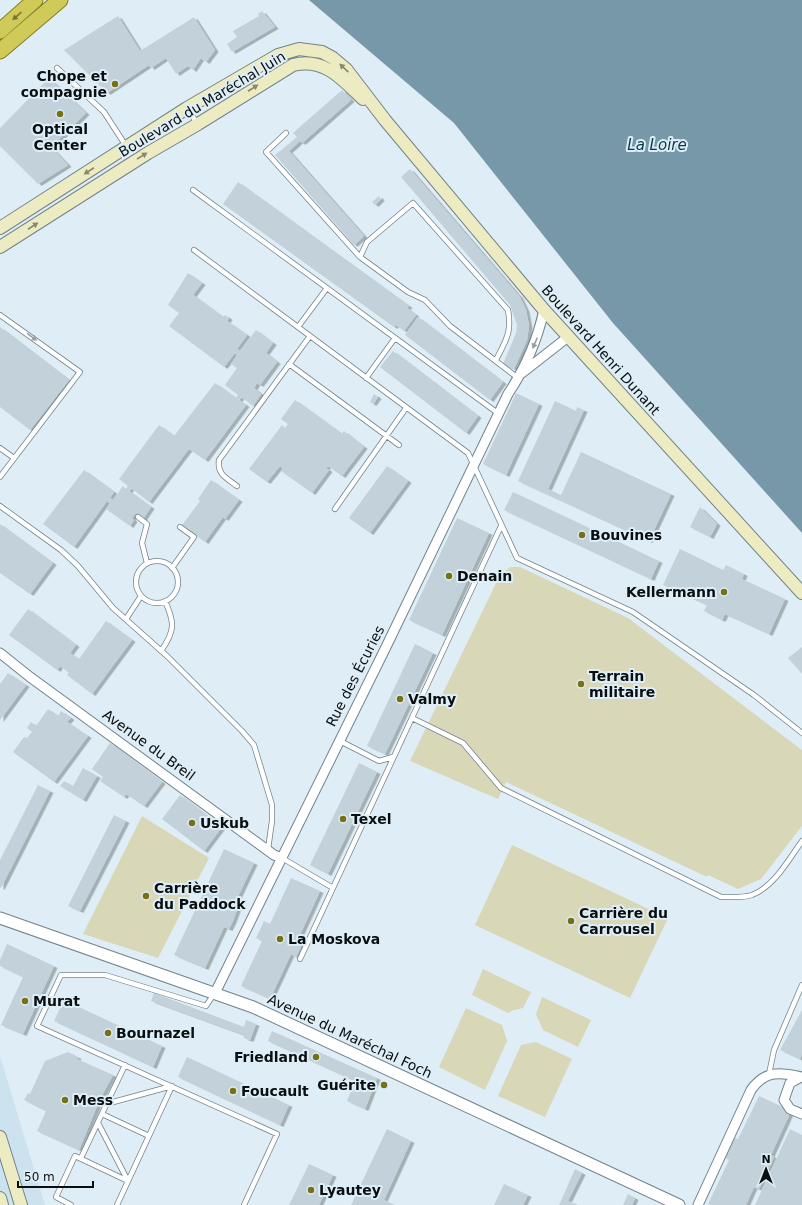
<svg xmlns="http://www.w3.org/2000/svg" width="802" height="1205" font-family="'DejaVu Sans',sans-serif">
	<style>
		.built { fill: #cce3ef }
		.green { fill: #d8d7b7 }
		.water { fill: #7698a8 }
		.building { fill: #c3d2da; filter: url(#shadow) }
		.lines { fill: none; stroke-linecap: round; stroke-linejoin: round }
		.service-casing { stroke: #748289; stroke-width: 6 }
		.minor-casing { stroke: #748289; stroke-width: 11 }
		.tertiary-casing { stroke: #748289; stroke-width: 13 }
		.secondary-casing { stroke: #748289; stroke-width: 14 }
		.trunk-casing { stroke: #837f24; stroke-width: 17 }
		.service { stroke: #fff; stroke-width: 4.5 }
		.minor { stroke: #fff; stroke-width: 9 }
		.tertiary { stroke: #fff; stroke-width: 11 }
		.secondary { stroke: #edebc1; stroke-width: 12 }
		.trunk { stroke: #d0ca58; stroke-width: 15 }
		.oneway { fill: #767538 }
		.oneway2 { fill: #868871 }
		.oneway3 { fill: #9d9f9f }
		.poi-dot { fill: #767113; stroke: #dfeef6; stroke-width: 1.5 }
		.labels { text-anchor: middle; stroke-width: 4; stroke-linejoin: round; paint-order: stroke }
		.poi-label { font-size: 14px; font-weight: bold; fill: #090e10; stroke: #dfeef6; text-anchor: start }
		.street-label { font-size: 14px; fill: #090e10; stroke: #dfeef6 }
		.water-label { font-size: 15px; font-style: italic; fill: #073a4d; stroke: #dfeef6 }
	</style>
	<defs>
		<filter id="shadow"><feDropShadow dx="3.5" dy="2" stdDeviation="0" flood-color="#0004"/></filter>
	</defs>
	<rect width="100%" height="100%" fill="#dfeef6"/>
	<path class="built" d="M 0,1056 L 45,1205 L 0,1205 Z"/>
	<path class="green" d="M 510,567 L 520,567 L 628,618 L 802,750 L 802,826 L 761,879 L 738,889 L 708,875 L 707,877 L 506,782 L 498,799 L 410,761 L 500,575 Z
		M 142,816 L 209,858 L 158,958 L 83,934 Z
		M 512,845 L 668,918 L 630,998 L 475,925 Z
		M 483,969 L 531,992 L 523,1008 L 514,1010 L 508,1013 L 472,995 Z
		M 542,997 L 591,1020 L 578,1047 L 543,1030 L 536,1014 Z
		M 466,1008 L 502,1025 L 507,1041 L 485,1090 L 439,1067 Z
		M 536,1042 L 572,1059 L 545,1117 L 498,1096 L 521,1045 Z"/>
	<path class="water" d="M 309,0 L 802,0 L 802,533 L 613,323 L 454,123 Z"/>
	<path class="building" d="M 262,11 L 275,27 L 232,52 L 227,44 L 237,37 L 233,31 L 259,16 L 258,14 Z
		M 118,16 L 140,51 L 194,17 L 215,50 L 206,62 L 201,58 L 193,70 L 188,66 L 176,74 L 166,58 L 151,68 L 149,65 L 107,93 L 64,50 Z
		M 49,78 L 86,113 L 51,147 L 68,165 L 38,184 L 0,146 L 0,128 Z
		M 342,90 L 351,100 L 302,143 L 300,141 L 289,151 L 364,236 L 354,245 L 275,155 L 297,137 L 293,133 Z
		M 410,169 L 520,297 L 526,310 L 529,326 L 527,340 L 514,369 L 503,364 L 516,333 L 517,325 L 510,305 L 401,177 Z
		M 238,182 L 409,306 L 407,308 L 416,315 L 404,331 L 396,325 L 394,327 L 223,204 Z
		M 379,196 L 381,199 L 375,205 L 372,202 Z
		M 188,273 L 202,283 L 193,295 L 223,317 L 225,315 L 229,318 L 227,321 L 247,335 L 237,349 L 240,351 L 256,330 L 273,343 L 266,353 L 277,362 L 260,385 L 257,383 L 254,388 L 261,394 L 253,406 L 241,397 L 239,400 L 246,405 L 205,460 L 189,449 L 149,502 L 131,488 L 129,491 L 151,507 L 143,519 L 136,513 L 132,518 L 134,520 L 130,526 L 106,509 L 110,504 L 107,501 L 74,547 L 43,524 L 84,470 L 114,492 L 110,498 L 113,500 L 123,486 L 126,489 L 128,486 L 119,479 L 159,425 L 174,436 L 215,383 L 236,398 L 238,395 L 225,385 L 237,368 L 231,364 L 237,355 L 235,353 L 224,367 L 169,326 L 179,313 L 168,305 Z
		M 418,317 L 503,382 L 490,400 L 405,335 Z
		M 0,327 L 69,380 L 30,430 L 0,407 Z
		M 393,351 L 478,416 L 466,433 L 380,367 Z
		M 516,393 L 539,404 L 506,475 L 483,464 Z
		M 374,394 L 378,397 L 373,404 L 370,402 Z
		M 295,400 L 342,434 L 344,431 L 364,447 L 342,476 L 328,466 L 326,468 L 329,470 L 312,493 L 281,471 L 283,468 L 280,466 L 267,482 L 249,469 L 282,425 L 285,428 L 288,424 L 281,419 Z
		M 555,401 L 576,411 L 577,407 L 584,410 L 548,489 L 561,495 L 581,452 L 671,494 L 649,541 L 518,481 Z
		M 387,466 L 408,481 L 370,533 L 349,518 Z
		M 211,480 L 239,500 L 225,519 L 223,517 L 205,542 L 182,525 L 200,501 L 198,499 Z
		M 513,492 L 659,561 L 651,579 L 504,510 Z
		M 700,507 L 717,524 L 710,537 L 690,527 Z
		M 457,518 L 489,533 L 442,635 L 409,620 Z
		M 0,524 L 53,563 L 30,594 L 0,573 Z
		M 680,549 L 723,570 L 726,565 L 744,574 L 742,579 L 785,599 L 769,634 L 725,614 L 722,620 L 704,611 L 707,605 L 663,585 Z
		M 28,609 L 76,645 L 70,653 L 79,659 L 106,621 L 132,640 L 92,694 L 67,675 L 69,673 L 60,666 L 57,670 L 9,635 Z
		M 415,644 L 433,653 L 385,754 L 367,746 Z
		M 802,647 L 802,674 L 788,658 Z
		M 8,673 L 26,685 L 0,720 L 0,684 Z
		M 48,709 L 58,716 L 61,711 L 71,718 L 67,722 L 88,736 L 54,782 L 13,752 L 24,737 L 27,738 L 32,732 L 27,728 L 31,722 L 36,726 Z
		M 110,743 L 162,782 L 144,806 L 126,794 L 124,797 L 100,781 L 103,777 L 92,769 Z
		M 359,763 L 377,772 L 328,874 L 310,865 Z
		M 83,768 L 97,776 L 83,800 L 60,786 L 64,781 L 73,786 Z
		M 38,785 L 50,791 L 1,888 L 0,887 L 0,860 Z
		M 180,795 L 222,827 L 204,851 L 162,819 Z
		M 114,815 L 126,821 L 80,911 L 68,906 Z
		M 224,849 L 254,863 L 234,905 L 238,907 L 233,921 L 229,929 L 224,927 L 205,968 L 174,955 Z
		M 291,878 L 320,891 L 299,937 L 304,940 L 296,957 L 291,954 L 270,999 L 241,986 L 262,941 L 256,938 L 264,921 L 270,924 Z
		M 7,944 L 54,966 L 23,1034 L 1,1025 L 23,977 L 0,966 L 0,960 Z
		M 154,993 L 244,1027 L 246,1020 L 256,1024 L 250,1040 L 244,1038 L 244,1035 L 151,1001 Z
		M 64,1000 L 162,1046 L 153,1067 L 54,1021 Z
		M 802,1010 L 802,1054 L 800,1059 L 780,1050 Z
		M 272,1031 L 377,1078 L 365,1109 L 347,1101 L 355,1081 L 268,1041 Z
		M 68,1052 L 78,1057 L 77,1059 L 113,1075 L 100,1099 L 79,1150 L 37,1131 L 46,1111 L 24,1100 L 28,1093 L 30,1094 L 45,1061 Z
		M 187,1057 L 289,1105 L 280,1125 L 178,1077 Z
		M 759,1096 L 791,1111 L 771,1155 L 774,1157 L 759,1189 L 754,1187 L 746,1205 L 711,1205 L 708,1204 L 729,1160 L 725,1158 L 734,1138 L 738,1139 Z
		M 387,1129 L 411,1141 L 384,1200 L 395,1205 L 351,1205 Z
		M 790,1129 L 802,1135 L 802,1205 L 755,1205 Z
		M 309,1164 L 333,1175 L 319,1205 L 289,1205 Z
		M 575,1169 L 582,1173 L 568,1201 L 578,1205 L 559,1205 Z
		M 504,1184 L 528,1195 L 523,1205 L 494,1205 Z
		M 628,1194 L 635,1198 L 632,1205 L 623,1205 Z"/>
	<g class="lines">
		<defs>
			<path id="service" d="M 57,68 L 104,112 L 126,146
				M 187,108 L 197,123
				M 286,133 L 266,152 L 360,257
				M 193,190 L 499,414
				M 194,250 L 468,453 L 517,558 L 633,612 L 754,695 L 802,733
				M 0,315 L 80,372 L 0,477
				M 298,327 L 327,288
				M 496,360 C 506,340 512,333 508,310 L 413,203 L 367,242 L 360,257 L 408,292 L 425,300 L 450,326 L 518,378
				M 289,364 L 399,445
				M 366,378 L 395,338
				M 0,448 L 14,458
				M 237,486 C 226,478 217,474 219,460 L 310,336
				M 0,506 L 61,550 L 78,566 L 113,608 L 167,656 L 242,731 L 254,745 L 272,805 L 272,821 L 268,849
				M 335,509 L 406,408
				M 138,517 L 147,524 L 142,543 L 147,563
				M136 582a21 21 0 1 1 42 0a21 21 0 1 1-42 0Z
				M 172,568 L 194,537 L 180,527
				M 126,619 L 141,596
				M 161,651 C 175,631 175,623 165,601
				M 412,718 L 463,743 L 501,788 L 721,897 C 731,897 743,898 752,895 C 774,887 789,859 802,841
				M 340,741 L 379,761 L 393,757
				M 282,858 L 333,888
				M 300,959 L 501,526
				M 214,994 L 206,1006 L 105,975 L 61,975 L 37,1026 L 277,1134 L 244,1205
				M 769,1074 L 774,1050 L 802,985
				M 106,1104 L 172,1086
				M 102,1114 L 149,1136
				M 98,1123 L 128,1181
				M 81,1158 L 125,1065
				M 71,1205 L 56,1197 L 75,1156 L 128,1181
				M 117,1205 L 172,1086"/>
			<path id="minor" d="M 522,373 L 568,337
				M 0,653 L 30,677 L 274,855 L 282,858
				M 215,993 L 386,647 L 508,394 C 526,367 537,342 544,310
				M 801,1077 L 790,1083 L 784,1100 L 790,1109 L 802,1114
				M 698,1205 L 751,1090 C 765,1070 780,1072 802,1077"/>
			<path id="tertiary" d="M 0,918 L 253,1007 L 679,1205"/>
			<path id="secondary" d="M 0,228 L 187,108 L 278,55 L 299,49 L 322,52 L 333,58 L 346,69 L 385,120 L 544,310 L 802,593
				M 0,247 L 148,153 L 198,124 L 293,65 C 324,57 342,79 363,99
				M 0,1137 L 21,1205
				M 0,1198 L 2,1205"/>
			<path id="trunk" d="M 0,31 L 35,0
				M 0,51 L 60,0"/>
		</defs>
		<use href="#service" class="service-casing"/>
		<use href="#minor" class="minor-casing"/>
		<use href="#tertiary" class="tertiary-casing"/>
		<use href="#secondary" class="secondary-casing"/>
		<use href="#trunk" class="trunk-casing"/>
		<use href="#service" class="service"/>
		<use href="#minor" class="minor"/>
		<use href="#tertiary" class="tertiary"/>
		<use href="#secondary" class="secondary"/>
		<use href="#trunk" class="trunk"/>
	</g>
	<defs><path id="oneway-solid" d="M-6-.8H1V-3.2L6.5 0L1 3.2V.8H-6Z"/></defs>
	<use class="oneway" href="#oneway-solid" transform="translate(17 16) rotate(138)"/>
	<g class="oneway2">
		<use href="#oneway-solid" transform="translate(344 68) rotate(-137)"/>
		<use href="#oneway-solid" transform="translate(253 88) rotate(-33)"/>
		<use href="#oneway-solid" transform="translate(142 156) rotate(-32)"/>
		<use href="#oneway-solid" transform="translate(89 171) rotate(147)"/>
		<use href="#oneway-solid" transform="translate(33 226) rotate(-33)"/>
	</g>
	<g class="oneway3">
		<use href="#oneway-solid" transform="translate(32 337) rotate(36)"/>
		<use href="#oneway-solid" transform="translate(535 343) rotate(114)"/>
	</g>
	<g class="poi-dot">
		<circle cx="115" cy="84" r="4"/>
		<circle cx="60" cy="114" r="4"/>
		<circle cx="582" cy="535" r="4"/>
		<circle cx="449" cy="576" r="4"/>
		<circle cx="724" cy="592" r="4"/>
		<circle cx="581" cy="684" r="4"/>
		<circle cx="400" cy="699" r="4"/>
		<circle cx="343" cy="819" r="4"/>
		<circle cx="192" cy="823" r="4"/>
		<circle cx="146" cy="896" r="4"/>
		<circle cx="571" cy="921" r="4"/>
		<circle cx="280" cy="939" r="4"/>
		<circle cx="25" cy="1001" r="4"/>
		<circle cx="108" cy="1033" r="4"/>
		<circle cx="316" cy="1057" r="4"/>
		<circle cx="384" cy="1085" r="4"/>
		<circle cx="233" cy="1091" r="4"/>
		<circle cx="65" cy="1100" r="4"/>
		<circle cx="311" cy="1190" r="4"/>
	</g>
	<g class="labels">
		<g class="poi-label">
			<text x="107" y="81" text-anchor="end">Chope et<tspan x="107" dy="16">compagnie</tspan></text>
			<text x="60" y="134" text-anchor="middle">Optical<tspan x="60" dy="16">Center</tspan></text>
			<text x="590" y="540">Bouvines</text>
			<text x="457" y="581">Denain</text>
			<text x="716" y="597" text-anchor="end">Kellermann</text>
			<text x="589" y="681">Terrain<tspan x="589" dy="16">militaire</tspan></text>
			<text x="408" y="704">Valmy</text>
			<text x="351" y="824">Texel</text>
			<text x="200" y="828">Uskub</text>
			<text x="154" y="893">Carrière<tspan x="154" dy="16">du Paddock</tspan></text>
			<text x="579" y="918">Carrière du<tspan x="579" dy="16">Carrousel</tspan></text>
			<text x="288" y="944">La Moskova</text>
			<text x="33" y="1006">Murat</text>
			<text x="116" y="1038">Bournazel</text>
			<text x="308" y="1062" text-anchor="end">Friedland</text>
			<text x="376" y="1090" text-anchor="end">Guérite</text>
			<text x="241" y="1096">Foucault</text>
			<text x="73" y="1105">Mess</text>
			<text x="319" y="1195">Lyautey</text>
		</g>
		<g class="street-label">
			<text transform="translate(202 104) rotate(-31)" y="5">Boulevard du Maréchal Juin</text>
			<text transform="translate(601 350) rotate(48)" y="5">Boulevard Henri Dunant</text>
			<text transform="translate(355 676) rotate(-63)" y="5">Rue des Écuries</text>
			<text transform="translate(149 745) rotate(36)" y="5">Avenue du Breil</text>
			<text transform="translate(350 1036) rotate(25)" y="5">Avenue du Maréchal Foch</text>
		</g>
		<g class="water-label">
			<text x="657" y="150">La Loire</text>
		</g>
	</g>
	<g transform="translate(766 1169)" stroke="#dfeef6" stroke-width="3" paint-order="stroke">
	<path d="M0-3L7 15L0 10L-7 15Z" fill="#090e10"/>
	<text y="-6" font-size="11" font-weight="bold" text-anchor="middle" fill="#090e10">N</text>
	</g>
	<path d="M18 1181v6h75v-6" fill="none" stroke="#090e10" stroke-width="2"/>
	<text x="24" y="1181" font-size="12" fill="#090e10" stroke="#dfeef6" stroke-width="3" paint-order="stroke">50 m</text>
</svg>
